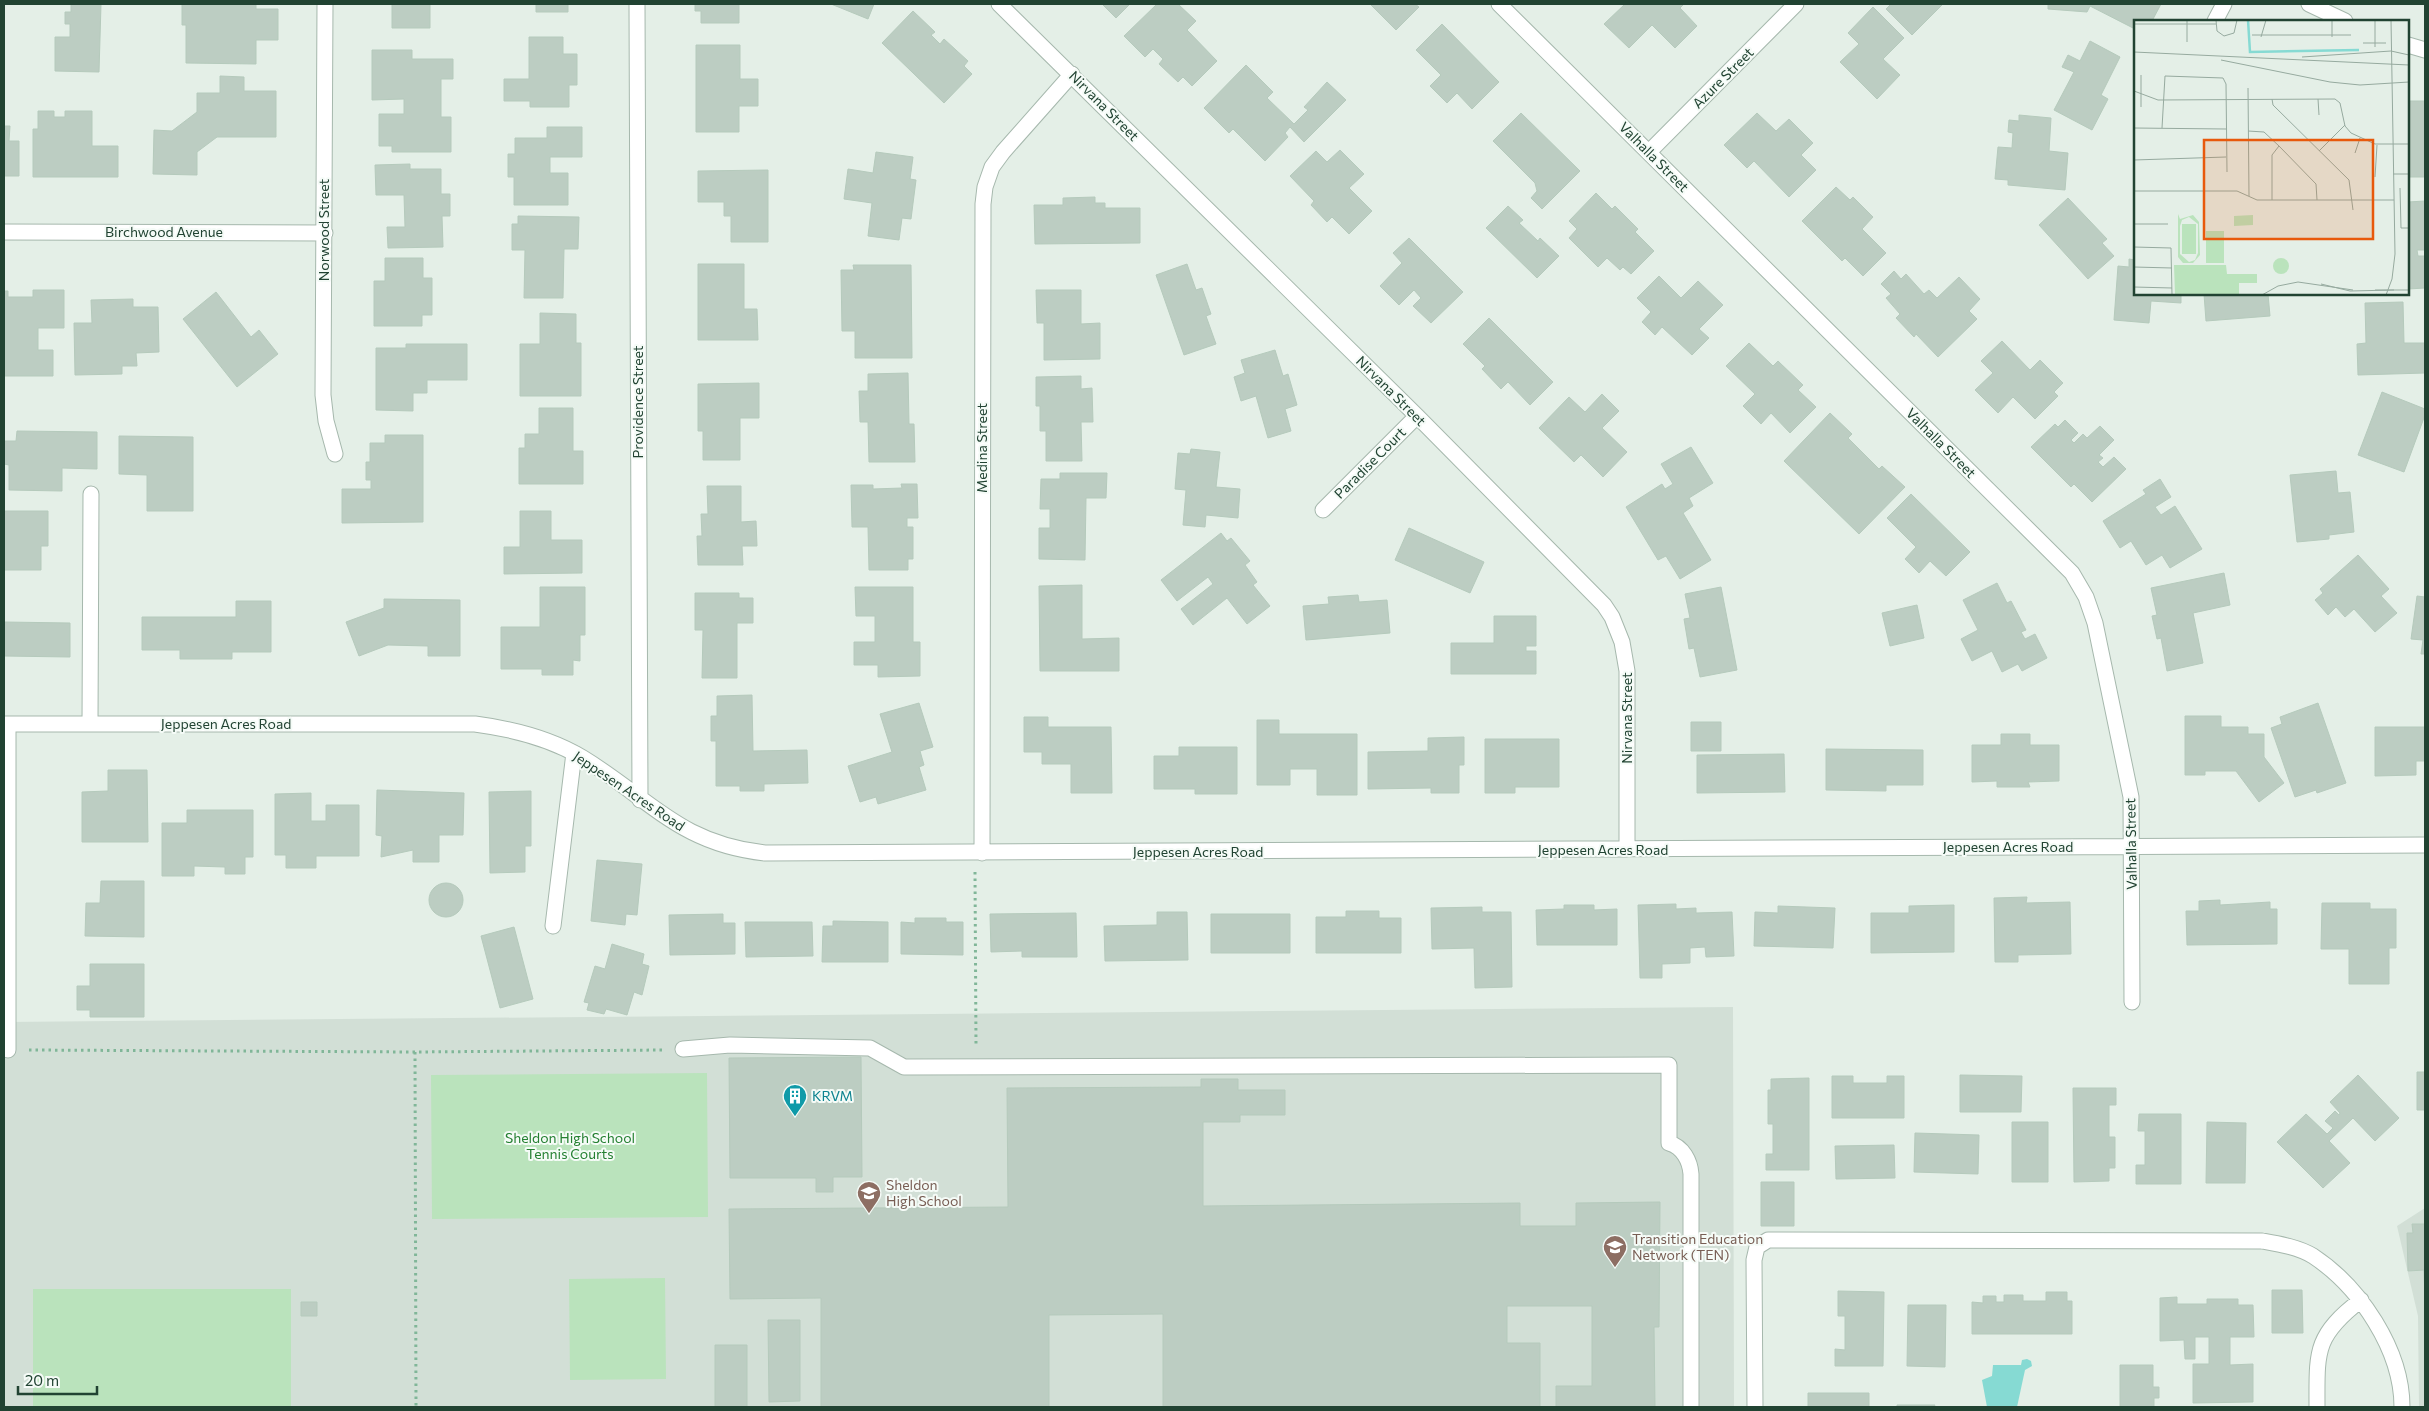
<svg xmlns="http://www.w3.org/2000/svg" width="2429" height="1411" font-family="Commissioner,sans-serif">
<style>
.built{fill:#d2dfd6}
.park{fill:#bae3bc}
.water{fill:#86dad3}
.building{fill:#bccdc2;stroke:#b5cabc}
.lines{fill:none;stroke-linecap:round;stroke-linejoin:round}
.minor-casing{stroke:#a6b8ad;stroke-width:17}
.path{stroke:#80b698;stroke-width:3;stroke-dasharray:2.5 4;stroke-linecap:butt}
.minor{stroke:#fff;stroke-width:15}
.labels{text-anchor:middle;stroke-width:4;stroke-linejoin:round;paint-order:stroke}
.street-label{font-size:14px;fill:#214332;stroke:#f5fbf7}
.culture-label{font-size:14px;fill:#0d838f;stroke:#f5fbf7;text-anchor:start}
.park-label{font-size:14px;fill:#258032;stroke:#f5fbf7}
.education-label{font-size:14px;fill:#785e54;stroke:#f5fbf7;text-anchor:start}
.inset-river{fill:none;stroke:#86dad3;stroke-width:2.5}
.inset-road{fill:none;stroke:#96aa9f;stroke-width:1}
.view{fill:#e8590c;fill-opacity:0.15;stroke:#e8590c;stroke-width:2.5}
.inset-edge{fill:none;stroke:#214332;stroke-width:2.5}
</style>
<rect width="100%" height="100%" fill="#e4efe7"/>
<!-- built -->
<path class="built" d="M1733,1007L1734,1407H4V1022Z
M2425,1208V1407H2419L2418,1316L2397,1226Z"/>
<!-- park -->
<path class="park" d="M707,1073L708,1217L432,1219L431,1075Z
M665,1278L666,1379L570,1380L569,1279Z
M33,1289H291V1407H33Z"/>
<!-- water -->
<path class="water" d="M2027,1359L2031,1361L2032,1366L2025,1370L2017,1407H1987L1982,1380L1992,1376L1993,1365H2021L2022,1360Z"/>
<!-- building -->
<path class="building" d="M71,4H101L99,72L55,71V37H70V24H65V12H71Z
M182,4H256V9H278V40H256V64L186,63V25H182Z
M392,4H430V28H392Z
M536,4H568V12H536Z
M695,4H739V23H701V11H695Z
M831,4H874L868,19Z
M1102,4H1130L1116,18Z
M1157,4H1178L1196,21L1187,30L1217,61L1192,86L1183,77L1178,82L1159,64L1163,59L1153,49L1145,57L1124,36Z
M1370,4H1415L1419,7L1396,30Z
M1625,4H1684L1680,8L1697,26L1675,48L1652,25L1629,48L1604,24Z
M1891,4H1943L1912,35L1886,9Z
M2048,4H2161L2152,21H2135V29L2090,6L2087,12L2048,9Z
M1873,7L1904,38L1883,59L1900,75L1877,99L1840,62L1859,44L1848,33Z
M913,11L935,32L931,35L940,44L944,39L968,61L964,66L972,74L944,103L882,43Z
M1442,24L1499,82L1472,109L1457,93L1447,103L1430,86L1441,75L1416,50Z
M529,37H563V54H577V85H569V107H530V101H504V79H529Z
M2090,41L2120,57L2101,95L2108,99L2092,130L2054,110L2074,72L2062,67L2068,55L2080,61Z
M696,45H740V79H758V106H739V132H696Z
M372,50H412V59H453V79H441V117H451V152H392V146H379V114H404V99L372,100Z
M1246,65L1273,92L1267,98L1294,124L1308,110L1304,107L1327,82L1346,100L1304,142L1290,127L1285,133L1288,137L1265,161L1233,129L1229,133L1204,108Z
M220,76L244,77V91H276V137H217L197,152V175L153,174L154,130L172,131L197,112V93H220Z
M2408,101H2425V177H2408Z
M38,111H54V117H65V111H92V146H118V177H33V129H38Z
M1521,113L1580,171L1542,209L1531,198L1537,191L1535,183L1493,141Z
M1757,113L1776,131L1789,119L1813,143L1801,155L1816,170L1789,197L1754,161L1747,168L1724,145Z
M2019,115L2051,118L2049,151L2068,153L2065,190L2008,185V180L1995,179L1998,147L2012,148L2013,133L2008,132L2009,120L2019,121Z
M4,126H10L9,141H19V176H4Z
M547,127H582V157H550V173H568V205H514V177H508V154H515V138H547Z
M1340,150L1364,174L1349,188L1372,211L1349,234L1332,217L1327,222L1311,205L1314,201L1290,176L1316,151L1327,162Z
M876,152L913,157L910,179L916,180L911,219L902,218L899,240L868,236L872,203L844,199L848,169L873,173Z
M410,164V169H441V194H450V216H442L443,247L388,248L387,227H405L404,195H376L375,165Z
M768,170V242H731V216H724V202H698V171Z
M1836,187L1850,200L1853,197L1873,217L1862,229L1886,253L1863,276L1845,258L1842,261L1802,221Z
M1596,193L1612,209L1615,206L1638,229L1635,232L1654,251L1631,274L1623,267L1620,270L1607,258L1598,267L1569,238L1577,229L1569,221Z
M1095,197V203H1105V208H1140V243L1035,244L1034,205H1063V198Z
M2068,198L2107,239L2102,243L2114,256L2088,279L2039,225Z
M2425,201V250H2417L2418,256H2425V288L2408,289V202Z
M1508,206L1523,220L1519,223L1538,241L1540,238L1559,256L1537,278L1486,228Z
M518,216L579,217L578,249H564L563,298H524L525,250H512V224H518Z
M1409,238L1463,292L1431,323L1413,306L1421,298L1414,290L1399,305L1380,286L1402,263L1393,253Z
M385,258H423V278H432V315H422V326H374V281H385Z
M2129,259L2135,260V294H2181V303L2151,301L2149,323L2114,320L2118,266L2129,267Z
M698,264H744V309H757L758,340H698Z
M1187,264L1196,290L1202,288L1211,314L1206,316L1216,344L1184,355L1156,275Z
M853,265H911L912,358H855V331H842L841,270H854Z
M1894,271L1901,279L1906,274L1924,294L1929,290L1937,298L1959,277L1980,299L1969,311L1977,319L1938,357L1916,334L1914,337L1896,318L1900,314L1886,298L1891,294L1881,284Z
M1659,276L1681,298L1698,281L1723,305L1699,329L1709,338L1692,355L1662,327L1655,335L1642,322L1651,312L1637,298Z
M33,290H64V328H38V350H53V376H4V291H8V297H33Z
M1036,290H1081V324L1100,323V359L1044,360V323H1037Z
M216,292L251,337L259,330L278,354L237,387L183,319Z
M2204,294H2268L2270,316L2206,321Z
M133,299V307H158L159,352L136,353L137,366H122V374L75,375L74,323H92L91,300Z
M2403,302L2404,343H2425V373L2358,375L2357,344L2366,343L2365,303Z
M540,313L576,314V343H581V396H520V344H540Z
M1489,318L1553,382L1530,405L1508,382L1501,389L1482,369L1485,366L1463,344Z
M2002,341L2030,370L2040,360L2063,383L2054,392L2058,396L2035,419L2013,397L1998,413L1975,390L1993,373L1981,361Z
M1749,343L1773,366L1778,361L1803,385L1798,390L1816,407L1790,433L1771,413L1761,424L1743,406L1755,394L1726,366Z
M406,344H467V380H427V393H413V411L376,410V348H406Z
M1275,350L1283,376L1288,374L1297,405L1285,409L1291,431L1268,438L1256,396L1241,401L1234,377L1245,373L1241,360Z
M908,373L909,424H914L915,462H869L868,422H860L859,391H868V374Z
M1081,376V389L1092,388L1093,422H1081L1082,461H1046V431H1040V406H1036V377Z
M759,383V418H740V460H703V431H698V384Z
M2382,392L2425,409V415L2404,472L2358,455Z
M1602,394L1619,411L1602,428L1627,452L1603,477L1581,455L1574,462L1539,428L1569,397L1585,412Z
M539,408H573V451H583V484H519V448H525V434H539Z
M1830,413L1852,434L1848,438L1879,469L1882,466L1905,487L1859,534L1784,461Z
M2065,420L2078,433L2071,440L2074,443L2083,434L2087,438L2100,426L2114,440L2099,455L2103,458L2098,462L2103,467L2114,457L2126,469L2092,502L2074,484L2071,487L2031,447L2055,424L2058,427Z
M17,431L97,432V469L62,468V491L9,490V465L4,464V441H16Z
M385,435H423V522L342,523V489H371V480H366V462H370V443H385Z
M119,436L193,437V511H147V475L119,474Z
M1691,447L1713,483L1689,498L1693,506L1683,513L1711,560L1680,579L1666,556L1658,560L1626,507L1662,484L1665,489L1673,484L1661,464Z
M1191,449L1220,452L1216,487L1240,489L1238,518L1206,515L1205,527L1183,525L1186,490L1175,489L1178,453L1190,454Z
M2336,471L2338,493L2350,492L2354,532L2329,535V539L2297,542L2290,475Z
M1060,473H1107L1106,498H1086L1085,560L1039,559V528H1050V509H1040L1041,479H1060Z
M2160,479L2171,497L2155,507L2161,515L2175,506L2202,549L2170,568L2162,555L2146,565L2131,541L2120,548L2103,521L2146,494L2143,490Z
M901,484H917L918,518H907V527H913V559H908V570H869L868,527H852L851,485H873V489L902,488Z
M707,486H741V522L756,521L757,546H742L743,565H698L697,536H702L701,514H708Z
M1911,494L1970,552L1946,576L1930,561L1919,573L1905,559L1916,547L1887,518Z
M4,511H48V546H41V570H4Z
M520,511H551V540H582V573L504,574V547H520Z
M1409,528L1484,562L1470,593L1395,560Z
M1221,533L1227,541L1231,538L1250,561L1245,565L1257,582L1253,585L1270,606L1247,624L1227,598L1193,625L1181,609L1213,584L1208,577L1177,601L1161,580Z
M2358,555L2389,589L2381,596L2397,613L2375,632L2354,609L2345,617L2336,607L2328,615L2315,600L2323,593L2320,589Z
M2224,573L2230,605L2193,613L2203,663L2167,671L2161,638L2157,639L2152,616L2157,615L2151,588Z
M1997,583L2007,603L2011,601L2026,630L2021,632L2025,639L2035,634L2047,658L2022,671L2018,664L2002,672L1992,651L1972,661L1961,639L1978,630L1963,600Z
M1082,585V639L1119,638V671H1040L1039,586Z
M540,587H585V635H580V661L573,660V675H542V669H501V627H540Z
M855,587H913V642H920V676L878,677V665H854V642H875V616H856Z
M1721,587L1737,670L1700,677L1694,648L1689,649L1684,619L1690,618L1685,594Z
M695,593H739V598H753V623H737V678H702L703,630H695Z
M1358,595L1359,602L1387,600L1390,633L1306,640L1303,606L1329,604L1328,597Z
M2417,596L2425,597V654H2421L2423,640L2411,639Z
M384,599L460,600V656H428V646L388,645L359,656L346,622L384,608Z
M236,601H271V652H232V659H180V650H142V617H236Z
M1917,605L1924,638L1890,646L1882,613Z
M1494,616H1536V646H1526V651H1536V674H1451V643H1494Z
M4,622L70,623V657L4,656Z
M752,695L753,751L807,750L808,783L764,784V791H740V786H716V741H711V716H717V696Z
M919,703L933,747L920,751L924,765L919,767L926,790L878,804L876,797L860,802L848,766L892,752L880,714Z
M2318,703L2346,783L2317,793L2316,790L2295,797L2271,728L2282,724L2280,717Z
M2185,716H2221V727H2248V734H2264V757L2284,783L2259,802L2236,771H2205V775H2185Z
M1024,717H1048V727H1111L1112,793H1071V764H1042V752H1024Z
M1257,720H1279V734H1357V795H1317V769H1290V785H1257Z
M1691,722H1721V751H1691Z
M2375,727H2425V761H2416V775L2375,776Z
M2001,734H2030V745H2059V781L2028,782L2030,787H1997V781L1972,782V745H2001Z
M1464,737V765H1459V793H1431V788L1368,789V752L1428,751V738Z
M1485,739H1559V787H1515V793H1485Z
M1179,747H1237V794H1195V789H1154V756H1179Z
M1826,749L1923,750V785H1886V791L1826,790Z
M1784,754L1785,792L1697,793V755Z
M108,770H147L148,842H82V792L108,791Z
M377,790L464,793L463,835H439V862H413V850L381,857L382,836L376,835Z
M531,791V846H525V872L490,873L489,792Z
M311,793V821H326V805H359V856H316V868H286V855H275V794Z
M187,810H253V857H245V874H225V867L194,866V876H162V823H187Z
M597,860L642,864L637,915L626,914L625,925L591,921Z
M101,881H144V937L85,936L86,903H100Z
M429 900a17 17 0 1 1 34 0a17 17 0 1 1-34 0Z
M2027,897L2026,903L2070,902L2071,954L2018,955V962H1995L1994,898Z
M2220,900V905L2270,902V909H2277V944L2187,945L2186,911H2199V901Z
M2322,903H2370V909H2396V948H2389V984H2349V949H2321Z
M1676,904V909L1696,908V913L1732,912L1734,956L1706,957L1705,947L1690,948V963L1662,964V978H1640L1638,905Z
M1564,905H1594V910L1617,909V945H1537L1536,910L1564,909Z
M1954,905V952L1871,953V913H1909V906Z
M1778,906L1835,908L1833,948L1754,946L1755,912L1778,913Z
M1482,907V912H1511L1512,987L1475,988L1474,948L1432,949L1431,908Z
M1346,911H1379V918H1401V953H1316V917H1346Z
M1157,912H1187L1188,960L1105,961L1104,926L1157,925Z
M1076,913L1077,957H1022V951L991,952L990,914Z
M723,914V923H735V954L670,955L669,915Z
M1211,914H1290V953H1211Z
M915,918H946V922H963V955L901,954V922L915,923Z
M833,921L888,922V962H822L823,926H833Z
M745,922H812L813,956L746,957Z
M514,927L533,999L500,1008L481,936Z
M612,944L644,954L642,964L649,966L642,995L634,992L627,1015L606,1009L604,1014L587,1010L589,1003L584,1002L595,966L605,969Z
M90,964H144V1017H90V1010H77V986H90Z
M861,1057L862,1177H833V1192H816V1178H730L729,1058Z
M2417,1072H2425V1110H2417Z
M1960,1075L2022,1076L2021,1112H1960Z
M2358,1075L2399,1118L2375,1141L2353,1118L2329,1141L2350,1163L2323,1188L2277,1142L2306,1114L2327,1134L2333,1128L2325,1121L2335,1111L2339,1115L2340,1113L2330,1102Z
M1832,1076H1853V1083H1887V1076H1904V1118H1832Z
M1809,1078V1170H1766V1154H1773V1124H1768V1090H1771V1079Z
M1201,1079H1238V1090H1285V1115H1240V1122H1203V1206L1520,1203V1226H1576V1203L1660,1202L1659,1327H1654L1655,1407H1556V1386H1592V1306H1507V1343H1540V1407H1163V1314L1049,1315V1407H821V1298L730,1299L729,1209L1008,1207L1007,1088L1201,1087Z
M2073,1088H2116V1105H2109V1137H2115V1168H2109V1181L2074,1182Z
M2139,1114H2181V1184H2136V1165H2145V1131H2138Z
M2012,1122H2048V1182H2012Z
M2207,1122L2246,1123L2245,1183H2206Z
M1915,1133L1979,1135L1978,1174L1914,1172Z
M1894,1145L1895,1178L1836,1179L1835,1146Z
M1761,1182H1794V1226H1761Z
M2412,1224H2425V1300L2424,1270L2408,1271L2407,1233H2413Z
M2272,1290H2302L2303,1333H2272Z
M1838,1291L1884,1292L1883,1366H1835V1349L1845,1350V1316H1838Z
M2046,1292H2067V1301H2072V1334H1972V1302L1983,1303V1296H1996V1302H2004V1295H2023V1301H2046Z
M2177,1297V1304H2207V1299H2238V1305H2253L2254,1337H2230V1365L2253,1364V1402L2193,1403V1364H2209V1337H2195V1359H2185L2184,1340L2160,1341V1298Z
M301,1302H317V1316H301Z
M1908,1305H1946L1945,1367L1907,1366Z
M768,1320H800V1401L769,1402Z
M715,1345H747V1407H715Z
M2120,1365H2153V1387H2159V1398H2154V1407H2120Z
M1808,1393H1869V1407H1808Z
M1897,1405H1935L1934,1407H1897Z"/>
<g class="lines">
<!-- minor casing -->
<g class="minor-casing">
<path id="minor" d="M325,4L323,395L326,421L335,454
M637,4L640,800
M999,4L1417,416L1604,605L1612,617L1622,642L1627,671V849
M1499,4L2072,573L2086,597L2095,623L2131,797L2132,1002
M2309,4L2345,21
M2215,21L2224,4
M2408,45L2425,50
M1649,152L1796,4
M4,232L325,233
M1323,510L1417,416
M4,724H475C513,729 550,738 583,758C650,799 680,844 765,853L2425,845
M90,724L91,494
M982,853L983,204L985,187L992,167L1003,152L1072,74
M553,926L574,753
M683,1049L730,1045L870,1048L904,1067L1669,1065V1143C1683,1147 1690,1161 1691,1174V1407
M8,1050V724
M1755,1407L1754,1260L1757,1247L1768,1240L2262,1241C2279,1244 2298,1247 2313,1256C2360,1287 2402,1350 2402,1407
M2317,1407C2317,1352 2314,1336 2361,1300"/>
</g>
<!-- path -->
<path class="path" d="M975,872L976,1046
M29,1050L415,1052L663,1050
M415,1052L416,1407"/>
<!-- minor -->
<use href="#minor" class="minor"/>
</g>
<!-- icons -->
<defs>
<g id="building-pin" transform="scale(1.25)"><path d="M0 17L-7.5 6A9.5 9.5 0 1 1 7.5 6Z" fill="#0f9aa8" stroke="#f5fbf7"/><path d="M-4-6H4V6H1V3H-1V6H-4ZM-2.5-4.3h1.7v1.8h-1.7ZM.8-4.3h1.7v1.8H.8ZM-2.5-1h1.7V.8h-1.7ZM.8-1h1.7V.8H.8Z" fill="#fff"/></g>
<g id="school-pin" transform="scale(1.25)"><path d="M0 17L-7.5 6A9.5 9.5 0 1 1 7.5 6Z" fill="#8d6e63" stroke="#f5fbf7"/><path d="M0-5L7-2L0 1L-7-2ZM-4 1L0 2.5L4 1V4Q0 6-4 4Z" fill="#fff"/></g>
</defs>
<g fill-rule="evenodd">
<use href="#building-pin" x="795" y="1096"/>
<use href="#school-pin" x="869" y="1193"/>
<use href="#school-pin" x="1615" y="1247"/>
</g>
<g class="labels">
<!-- street labels -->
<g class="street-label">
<text transform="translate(1723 78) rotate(-45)" y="5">Azure Street</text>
<text transform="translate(1104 106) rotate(45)" y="5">Nirvana Street</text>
<text transform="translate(1654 157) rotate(45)" y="5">Valhalla Street</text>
<text transform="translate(324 230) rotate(-90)" y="5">Norwood Street</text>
<text x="164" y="237">Birchwood Avenue</text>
<text transform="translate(1391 391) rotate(45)" y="5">Nirvana Street</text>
<text transform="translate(638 402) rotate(-90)" y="5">Providence Street</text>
<text transform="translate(1941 443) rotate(45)" y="5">Valhalla Street</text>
<text transform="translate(982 448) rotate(-90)" y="5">Medina Street</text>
<text transform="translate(1370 463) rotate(-45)" y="5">Paradise Court</text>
<text transform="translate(1627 718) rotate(-90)" y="5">Nirvana Street</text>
<text x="226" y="729">Jeppesen Acres Road</text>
<text transform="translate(629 791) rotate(34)" y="5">Jeppesen Acres Road</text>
<text transform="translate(2131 844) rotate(-91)" y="5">Valhalla Street</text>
<text x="2008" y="852">Jeppesen Acres Road</text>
<text x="1603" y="855">Jeppesen Acres Road</text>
<text x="1198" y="857">Jeppesen Acres Road</text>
</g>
<!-- culture labels -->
<g class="culture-label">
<text x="812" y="1101">KRVM</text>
</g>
<!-- park labels -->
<g class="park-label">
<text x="570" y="1143">Sheldon High School<tspan x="570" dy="16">Tennis Courts</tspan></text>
</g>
<!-- education labels -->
<g class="education-label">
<text x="886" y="1190">Sheldon<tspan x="886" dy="16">High School</tspan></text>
<text x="1632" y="1244">Transition Education<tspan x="1632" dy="16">Network (TEN)</tspan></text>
</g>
</g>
<!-- overview -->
<g transform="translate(2134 20)">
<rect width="275" height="275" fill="#e4efe7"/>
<path d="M139 246a8 8 0 1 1 16 0a8 8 0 1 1-16 0Z" fill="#bae3bc"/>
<path d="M44,194L46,199L59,195L65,202L66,235L59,243H49L44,237ZM55,197L64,204V233L61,240L55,242L46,234V206L48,200ZM119,195V205L100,206V196ZM48,204H62V234H48ZM72,211H90V243H72ZM40,245H92L93,254H123V263H105V275H41Z" fill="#bae3bc" fill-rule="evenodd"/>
<path class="inset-river" d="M114,0L116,32L225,30"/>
<path class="inset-road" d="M53,0V22M82,0L83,11L90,16L100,13L103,0M198,0V17M241,0V27M0,4H82M118,15H217M127,17L132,0M229,23H252M0,32L275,45M168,37L257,31L275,35M87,40L196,62L226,65L275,62M7,55V87M114,68L115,176M0,71L24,80L201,79L206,83L211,106L217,113L241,124H275M138,79L139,85L215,160L219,190M184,79L185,95M0,108L92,109M28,108L31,56L89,58L92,64L93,152M114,111L130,112L145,126L182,164L183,180M185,131L211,105M221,133L226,118M0,140L92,137M259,154H275M241,157L243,125M266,168L267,208H275M0,171H103L123,180H260M138,180V135L145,126M0,204H34M0,227L37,228L38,275M0,247L38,248M187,264L216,271L260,270M0,267L38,268M241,270H275M128,275L144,266L164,262L219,270M252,275L258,259L261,234L257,0"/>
<path class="view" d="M70,120H239V219H70Z"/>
<rect width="275" height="275" class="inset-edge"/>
</g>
<!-- border -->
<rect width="2429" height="1411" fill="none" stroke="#214332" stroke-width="10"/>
<!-- scale -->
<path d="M18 1386v8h79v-8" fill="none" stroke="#214332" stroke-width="2.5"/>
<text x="25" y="1386" font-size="15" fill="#214332" stroke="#f5fbf7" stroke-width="4" paint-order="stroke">20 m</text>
</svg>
